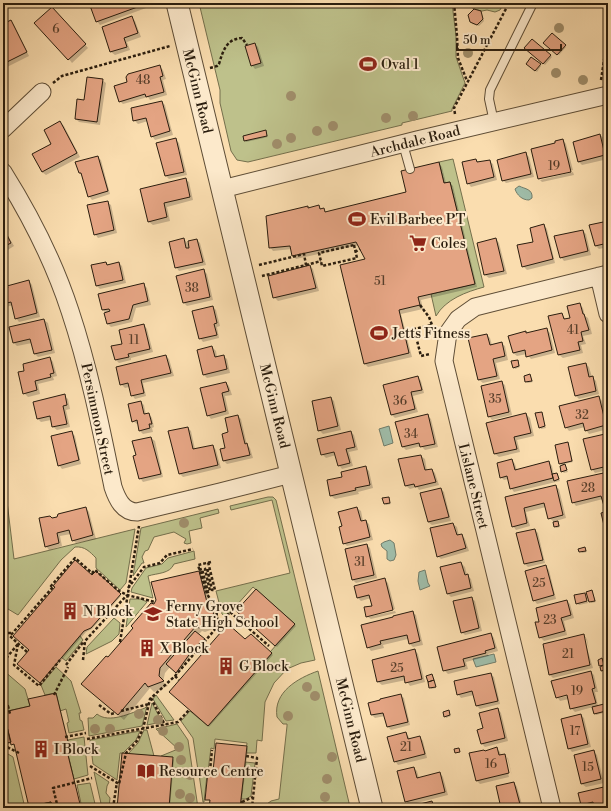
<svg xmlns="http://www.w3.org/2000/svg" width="611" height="811" font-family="'Libre Bodoni',serif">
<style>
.green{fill:#bec18b;stroke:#746f4c}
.water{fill:#9fbca8;stroke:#707c6a}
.shadow{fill:#0003}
.building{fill:#e4a483;stroke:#2a1d0e}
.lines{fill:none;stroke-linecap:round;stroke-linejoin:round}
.service-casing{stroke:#5e4d36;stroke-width:10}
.minor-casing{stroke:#5e4d36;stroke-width:19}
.tertiary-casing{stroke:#5e4d36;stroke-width:23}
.path{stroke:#2a1d0e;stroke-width:2.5;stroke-dasharray:3 2;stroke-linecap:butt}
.service{stroke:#fce9cb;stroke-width:8}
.minor{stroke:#fce9cb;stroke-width:17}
.tertiary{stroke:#fce9cb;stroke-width:21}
.tree{fill:#a08e6b}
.labels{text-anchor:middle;stroke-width:4;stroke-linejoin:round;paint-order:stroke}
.number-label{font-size:12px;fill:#583f2b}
.poi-label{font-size:14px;fill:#2a1d0e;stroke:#fce9cb;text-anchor:start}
.street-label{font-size:14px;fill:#2a1d0e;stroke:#fce9cb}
</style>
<rect width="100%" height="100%" fill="#faddaf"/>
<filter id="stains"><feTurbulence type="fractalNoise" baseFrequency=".005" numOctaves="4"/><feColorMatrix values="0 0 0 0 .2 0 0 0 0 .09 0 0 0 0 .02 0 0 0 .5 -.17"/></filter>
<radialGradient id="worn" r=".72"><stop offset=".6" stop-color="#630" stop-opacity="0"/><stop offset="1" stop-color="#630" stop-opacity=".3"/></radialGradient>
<!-- green -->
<path class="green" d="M199,3H452L456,36V57L465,83L452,109V111L402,123V125L248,162L237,160L231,151L220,103V90Z
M468,3H504L500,10L495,12L487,10L482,11L474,9L470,6Z
M453,159L484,287C466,292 446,299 436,316L431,294L474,284L450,182L444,183L439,162Z
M3,438L5,485L14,559L135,529L126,583L120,590L96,568V558C90,552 85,546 75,547L61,560L18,615L3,606Z
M268,497H273L276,500L315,660L301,663L287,669L274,683L265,702L262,741L257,740L256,753H246L247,743L215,739L214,749L211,748L208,771L198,770L193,738L181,721L190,711L208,726L272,653L270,652L295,624L253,587L226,617L222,614L216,591L290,573L272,500L231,510L230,506Z
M218,509L219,513L200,518L202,528L189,531L191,543L187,544L184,543L186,539L174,532L154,537L148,550L145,551L142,557L144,563H142L133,576L141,528Z
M194,551L195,559L174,564C170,574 157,573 148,576L153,598L131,592L132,588L146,568L162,564L168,558Z
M130,599H141L147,602L126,627Z
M114,618L120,623L119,634L112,641L86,654L87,647Z
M80,636L83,640L66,661L61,657Z
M56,667L71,681L81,713H79L80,720L82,721L84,730L69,733L67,723L69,722L66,709L60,711L56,693L45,695L41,685Z
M3,670L25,689L30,706L3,712Z
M318,671L350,807L267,808V804L271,801L279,799L287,726V724H283L277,717C273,692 298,678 318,671Z
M156,695L174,720L166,721L153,699Z
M152,703L162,722L147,725Z
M147,706L142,726L89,736L88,718H93L97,714C109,724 131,713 145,708Z
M177,724L188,740L198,808H169L161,756L178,749L156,729Z
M144,730H147L154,756L128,754L138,743Z
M140,731L136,740L123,753H120L117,780L93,764L90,740Z
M84,737L88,775L74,779L66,747L69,746L68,740Z
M3,751L13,757L25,808H3Z
M245,762L255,763L251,796L246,799H241Z
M94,772L109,782L107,786L106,793L110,798L109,808H102Z
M199,774L207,775L204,802H203Z
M90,783L96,808H82L77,785Z"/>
<!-- water -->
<path class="water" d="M519,186C525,189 533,189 532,198L529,200C522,200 517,195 515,189Z
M389,426L393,443L384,446L379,429Z
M390,540L394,543L396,555L394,560L390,561L387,559V551L382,547L381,544L384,542Z
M425,570L428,583L430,586L420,590L418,581L419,572Z
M494,654L496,662L476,667L473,659Z"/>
<!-- shadow -->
<path class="shadow" d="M90,3H144L146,8L100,25L97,21Z
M55,11L88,48L72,63L69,59Z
M481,12L484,21L479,26L472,24L471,22Z
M132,18L135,21L141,37L127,42L130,50L115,55L111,52L103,28Z
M11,21L14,25L29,56L3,69V25Z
M552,34L566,47L559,55L544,43Z
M532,40L552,57L545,65L526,48Z
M255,44L258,47L264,66L255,69L252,65Z
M532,58L541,66L537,72L527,64Z
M159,66L163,70L166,79L163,80L167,95L150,100L148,97L123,104L120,101L128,82Z
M102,80L106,83L100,125L79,122L76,119L85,101Z
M3,84L7,88L3,91Z
M162,102L165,105L173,135L155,140L152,136L148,121L138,124L134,120Z
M60,122L64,126L80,157L46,175L42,172L33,154L52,144Z
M266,131L268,137L246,142L245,140Z
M600,135L604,138L608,159L582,165L578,161Z
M175,139L179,143L187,175L169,179L166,176Z
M563,140L566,144L573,170L540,177V180L539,178L556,144Z
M526,154L529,157L534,177L506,183L503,180Z
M97,157L101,160L110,194L92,200L89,196L83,176L80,173Z
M476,160L479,163L489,161L493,164L497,180L471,187L468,183Z
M439,164L442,167L446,183H450L453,186L477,287L421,300L423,309L401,314L412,357L368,367L365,364L341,266L366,259L359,245L296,259L293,255L292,249L273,251L270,247L308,207L309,209L318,206L326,212L407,193Z
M573,172L574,175L542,182L540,180Z
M185,179L189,182L193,200L167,207L170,221L153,225L149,222L142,190Z
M107,202L111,205L117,233L98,238L95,234Z
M608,222V247L599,249L596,246L591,226Z
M544,225L547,229L555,263L527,270L523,266L534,242Z
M4,230L7,234L14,246L3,253Z
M583,231L586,234L591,255L564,261L561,257Z
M184,239L189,245L197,240L200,243L206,265L179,271L176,267Z
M496,239L499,243L507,274L489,278L485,275L478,244Z
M105,263L108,265L119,263L122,266L126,283L100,289L97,286L92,266Z
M310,266L313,269L319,291L278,301L274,297Z
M203,270L207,274L213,300L187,306L184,303Z
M29,281L32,285L40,317L19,322L16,318L13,305L6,307L3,304V290Z
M143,284L147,288L151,305L136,308L132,322L111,327L108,324L106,313L103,310L99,295Z
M579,304L583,308L585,316L588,318L592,334L583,336L586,344L581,345L583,353L563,358L559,355L550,317L562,314L566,320L571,318Z
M213,307L216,310L220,326L217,327L219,338L203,342L200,338Z
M44,320L48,323L55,353L38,357L35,354L32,343L17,346L14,343L10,328Z
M144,325L147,329L153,352L131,358V360L119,363L116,360Z
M547,330L550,333L555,353L531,359L527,354L517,356L513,353L509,336L527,334Z
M487,335L490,338L492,345L501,343L505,346L508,360L496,363L500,379L483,383L479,380L469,339Z
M212,347L216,351L217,357L223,356L227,359L230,373L207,378L204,375Z
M166,356L169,359L174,376L143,383L146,396L135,399L132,395L129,387L125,388L121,384Z
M50,358L53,362L57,376L53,377L54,380L38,384L40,394L28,397L24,393L26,371Z
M518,361L520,367L515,369L514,367Z
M586,364L589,367L592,377L596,381L599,394L579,399L576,396Z
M530,375L533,382L528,383L526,382Z
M418,377L421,381L424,393L413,396L418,412L395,418L392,415Z
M501,382L505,385L512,415L492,420L489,416Z
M226,383L229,386L232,395L225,396L229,414L211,419L208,415Z
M64,396L68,399L70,409L66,410L70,427L57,430L53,427L51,420L41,422L38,419L34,403Z
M599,397L602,401L608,429L589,434L586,430L585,427L569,431L566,427Z
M331,398L334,401L341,430L323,434L319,430Z
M141,402L144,405L146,415L149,414L152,418L154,427L152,428L153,432L143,434L140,431L138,424H137L133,421Z
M541,413L546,428L541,429L540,427Z
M526,414L530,418L534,436L517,440L520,452L499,457L495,454L488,424Z
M427,415L431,419L438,447L425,450L421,446L406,450L403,447Z
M238,416L241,419L247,445L250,448L253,458L227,464L224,461L221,450L226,449L229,433Z
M188,428L191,431L195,449L213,446L216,450L221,468L183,477L180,474Z
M71,432L75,436L81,464L62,469L59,465Z
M351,432L354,435L358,450L349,452L353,466L342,469L339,465L336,455L326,458L322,454Z
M604,435L608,440V470L595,473L592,469Z
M151,438L155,441L163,477L143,482L140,478L137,456Z
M568,443L573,462L564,464L566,467L568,472L564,473L562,471L563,466L560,463Z
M421,456L425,459L427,471L432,470L435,473L439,485L419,490L417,487L410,489L406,486L400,460Z
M512,460L515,464L517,470L549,462L552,466L554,475L557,474L558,475L560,481L514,492L511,488L508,479L504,480L501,477Z
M365,467L369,471L373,488L358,492L359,494L335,499L331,496L328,481L343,477Z
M608,473V509L605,506L603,499L576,506L573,502Z
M555,486L559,489L566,518L556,521L559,524L560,527L556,528L553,521L549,518L546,507L526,512L530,526L516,530L513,526L506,498Z
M441,489L444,492L451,521L432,525L428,522Z
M388,498L391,504L386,505L384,499Z
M86,508L89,512L96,539L76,543L73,540L71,534L60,536L62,546L49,550L46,546L52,519Z
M357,508L361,511L363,521H366L369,524L373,540L347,546L344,543Z
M453,524L457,527L459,536L462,535L465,539L469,551L441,559L438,556Z
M535,530L538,533L545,563L528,567L525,564Z
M367,545L370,548L377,578L356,583L353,580Z
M585,548L587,552L582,553L580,550Z
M461,563L465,567L467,575L471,579L474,591L451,597L448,594Z
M546,567L549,570L556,599L537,604L534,600Z
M199,572L204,577L213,612L219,617L216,628L205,632L202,631L198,635L205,641L195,649L178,674L170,667L165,673L163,682L168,686L154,692L150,688L124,720L87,689L108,659L154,605Z
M96,573L121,596L92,629L86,632L41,684L18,664Z
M385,580L388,583L395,609L368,615V617L367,616L373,606L371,598L361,601L358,598Z
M256,590L296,626L277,647L237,611Z
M592,591L596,602L591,603L587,592Z
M584,594L588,603L579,605L577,603Z
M471,598L475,601L482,631L465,635L462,632Z
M567,601L570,604L574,618L564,621L567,635L544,641L540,637V622Z
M395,611L396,613L371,619L368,617Z
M412,612L416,615L423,645L413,647L410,644L408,639L383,645L384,648L371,651L368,647Z
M491,634L494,638L498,651L488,654L489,656L466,662L468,669L448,674L444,670Z
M251,635L273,655L209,727L170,691L246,641Z
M583,635L587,639L589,650L586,638H584L593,668L553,678L550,675L544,645Z
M415,650L418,654L425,682L410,686L406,680L382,685L378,682L373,660Z
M599,660H602L603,661L606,672H604L602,671Z
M591,672L594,675L598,692H595L598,706L604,705L607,712L596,715L593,707L575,712L571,708L569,699L560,701L558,698L572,695V693L558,696V698L553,681Z
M490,674L494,677L500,704L480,709L477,706L474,695L461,698L458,694Z
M432,675L436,688L431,689L427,676Z
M56,694L57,695L70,747L67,748L81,808H32L30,806L16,745L14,746L12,743L3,746V716L31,707Z
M400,695L404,698L410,725L391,730L387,726L385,716L375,718L372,715L369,704Z
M498,709L501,713L508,741L485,747L482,744Z
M449,711L451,716L446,718L445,716Z
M581,715L584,718L591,747L572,752L569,748Z
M406,733L410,739L420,737L423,741L427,758L398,765L395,761Z
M247,747L248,749L241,808H210L211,801L206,799L214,772Z
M496,748L500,752L501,756L504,755L508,758L512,776L507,757H504L509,777L480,784L476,780L485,752Z
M594,752L597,755L604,783L586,787L582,784Z
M172,758L174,760L170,808H118Z
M414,768L417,771L419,778L440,773L443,777L448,795L409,805L406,801Z
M514,783L517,787L523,808H502Z
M608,787V808H595V806L585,808L581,805Z
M432,802L436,808H409Z"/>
<!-- building -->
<path class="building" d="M89,3H143V5L96,22Z
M52,7L86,44L68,60L34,23Z
M474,9L481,11L483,19L477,25L470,22L468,15Z
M132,16L138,33L124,38L127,47L110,52L102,27Z
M11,20L27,52L3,64V24Z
M552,33L566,45L557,55L543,43Z
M532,39L551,55L543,64L524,48Z
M255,43L261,63L251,66L245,46Z
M531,57L541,64L535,71L526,64Z
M160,65L163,76L160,77L164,92L146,97L145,94L119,102L114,86L127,82L126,77L128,74Z
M87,77L103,79L97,122L75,119L77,99L84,100Z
M162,101L170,131L151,137L146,118L133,121L131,108Z
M60,121L77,153L42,172L32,154L51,144L44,130Z
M266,130L267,136L244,141L243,136Z
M600,134L605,155L578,162L573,142Z
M176,138L184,172L165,176L156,143Z
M563,139L571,172L538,179L531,149L555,143V141Z
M526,152L531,174L502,181L497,160Z
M98,156L108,191L88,197L81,173H79L75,162Z
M476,159L477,162L490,160L494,177L467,184L462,162Z
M439,162L444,183L450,182L475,284L418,297L420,305L399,310L409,353L364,364L340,265L365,259L356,242L292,256L290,246L269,248L266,216L308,206V208L319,205L320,209L324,208L325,212L406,192L401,171Z
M186,178L190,197L164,203L167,217L148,222L140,189Z
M108,201L114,230L94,235L87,205Z
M608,221V243L595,246L589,225Z
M544,224L553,259L522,267L517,245L533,242L530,228Z
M3,229H4L11,243L3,247Z
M583,230L588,251L560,258L554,236Z
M184,238L186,248H189L188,241L197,239L203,262L175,268L169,242Z
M496,238L504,271L484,275L477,243Z
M106,262L107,265L119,262L123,280L96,286L91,265Z
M310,265L316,288L273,298L268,276Z
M204,269L210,297L183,303L176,276Z
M29,280L37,313L15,319L11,302L3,304V289L8,288L7,286Z
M144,283L148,301L133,305L129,319L107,324L104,313L110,311L109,309L102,310L98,294Z
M580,303L583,314H584L589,330L581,332L583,341L578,342L580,350L558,355L548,316L562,313L564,319L570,318L567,306Z
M213,306L217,323L214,324L217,335L199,339L192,311Z
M44,319L52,350L34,354L30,339L13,343L9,327Z
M144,324L150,349L128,354L129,357L115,360L111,346L122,344L119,330Z
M547,328L552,350L526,357L525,350L513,353L508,336L526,331V333Z
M487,334L490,345L502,342L505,356L493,359L497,376L478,380L468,338Z
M212,346L215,357L224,355L227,369L203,375L197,350Z
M166,355L171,373L141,380L144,393L131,396L128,383L120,385L116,367Z
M50,357L54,373L50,374L51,377L35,381L37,390L23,394L18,372L24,371L23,364Z
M518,360L519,366L513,368L511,361Z
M586,363L589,377L593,376L596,391L575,396L568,367Z
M530,374L532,381L525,382L524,376Z
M418,376L422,390L411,392L415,409L391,415L383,385Z
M502,381L509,412L488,417L481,386Z
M226,382L229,391L222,393L226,411L207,416L200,388Z
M65,394L67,405L63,406L67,424L52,427L50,416L37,419L33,402Z
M599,396L606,425L585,431L583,423L565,428L559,406Z
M331,397L338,426L318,431L312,401Z
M141,401L144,414L149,413L152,424H149L150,428L139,431L137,420L132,422L128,404Z
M542,412L545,426L539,428L535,413Z
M526,413L531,433L514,437L517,449L494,454L486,423Z
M428,414L435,444L420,447L419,443L402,447L395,422Z
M238,415L245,444L247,443L250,455L223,461L220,449L225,448L222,434L228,432L225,418Z
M188,427L193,449L213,445L218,465L179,474L168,431Z
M72,431L79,460L58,466L51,436Z
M351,431L355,447L346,449L350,463L338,466L334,452L321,455L317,439Z
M605,434L608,448V466L591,470L583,439Z
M151,437L161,474L139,479L133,456L136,455L132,441Z
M568,442L572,461L559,464L555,445Z
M421,455L425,470L432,469L436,482L415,487L414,484L405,486L398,459Z
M512,459L515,470L549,461L553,478L510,489L507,476L500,478L497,463Z
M565,464L567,470L561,472L560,466Z
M366,466L370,485L355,488L356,490L330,496L327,480L342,477L341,472Z
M608,472V505L604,506L601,496L572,503L567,481Z
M557,473L559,479L554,481L552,474Z
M556,485L563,515L548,519L544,503L524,508L527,523L512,527L505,497Z
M441,488L449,517L428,522L420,493Z
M389,497L390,503L384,504L382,498Z
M86,507L93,535L72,541L69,530L57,533L59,543L45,547L39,518L50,516L52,518L57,517L58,514Z
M357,507L361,521L366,520L370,537L343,544L339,527L342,526L338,512Z
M608,511V542L601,513Z
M558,521L559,526L554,527L553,522Z
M453,523L457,535L462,534L466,548L437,557L430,528Z
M535,529L543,560L524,564L516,533Z
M367,544L374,575L352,580L345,549Z
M585,547L586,551L579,552L578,549Z
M75,560L92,575L96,571L121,594L91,628L84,631L40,683L17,664L29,650L13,636L55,587L53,586Z
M461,562L465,575L468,574L471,588L447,594L440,567Z
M546,565L554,595L533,601L525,571Z
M199,571L209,610L214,611L211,623L199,628L196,626L160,668L159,676L164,681L148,687L145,683L118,715L81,684L106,656L108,657L133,628L131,626L151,603L154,604L156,600L151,582Z
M385,578L393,610L366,617L364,607L372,606L369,595L357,598L354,586Z
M256,589L295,624L275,646L236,611Z
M592,590L595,601L589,602L586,592Z
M585,593L587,601L576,604L574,595Z
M472,597L479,628L461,633L453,601Z
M567,600L571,615L561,618L565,631L539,638L535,622H539L536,608Z
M413,611L420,641L409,644L407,635L380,641L381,644L367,648L361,625L393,617V616Z
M228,624L245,639L251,634L272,653L208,726L169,692Z
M195,631L205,639L194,648L176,673L166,664Z
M491,633L495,648L485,651L486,653L463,659L465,666L443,671L437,647Z
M584,634L590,665L549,675L543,644Z
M415,649L422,679L405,683L404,676L377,682L372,660Z
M602,658L604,665L599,666L598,660Z
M604,665L605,670L601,671L600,667Z
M591,671L595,688L592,689L596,703L570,709L567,695L556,698L551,681Z
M491,673L498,701L476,706L472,691L457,695L454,681Z
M432,674L434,680L428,682L426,676Z
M434,680L436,687L429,688L428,682Z
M56,693L69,746L66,747L81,808H52L51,802L29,807L14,744L11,745L4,712L30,706L28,699Z
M401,694L408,722L387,727L383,713L371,715L368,703L380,700V699Z
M604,704L606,711L594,714L592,707Z
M498,708L505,738L481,744L477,730L483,728L479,713Z
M449,710L450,715L444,717L443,712Z
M581,714L588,744L568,749L561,719Z
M3,715H4L11,742L3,744Z
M406,732L408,739L420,736L425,754L394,762L387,737Z
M216,743L247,746L240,808H209L210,800H205L208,771H213Z
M497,747L499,755L505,754L509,773L476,781L469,753L484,750L485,751Z
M459,748L460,752L455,753L454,749Z
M594,750L601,779L581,784L574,755Z
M122,753L173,757L169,808H117Z
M414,767L417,778L440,772L445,792L405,802L397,771Z
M514,782L521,808H501L496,786Z
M608,786V808H594L593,802L581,805L578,793Z
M432,801L434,808H408V807Z
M51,802L52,808H32V806Z"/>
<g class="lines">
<!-- service casing -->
<g class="service-casing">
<path id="service" d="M494,122L489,99L490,90L533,3
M403,144L410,169"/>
</g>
<!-- minor casing -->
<g class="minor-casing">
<path id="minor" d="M3,129L42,92
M3,172C30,215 54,262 70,311C89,368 101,428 113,487C117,499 123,512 137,512L220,492L291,474
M222,189L417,140L608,95
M599,276L608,314
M552,808L444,361L448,333L458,319L475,307L608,274"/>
</g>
<!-- tertiary casing -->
<g class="tertiary-casing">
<path id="tertiary" d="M177,3L372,808"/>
</g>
<!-- path -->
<path class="path" d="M454,3L457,36L458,58L467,81
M210,68L217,66L219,64C223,51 226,39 242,38L247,45
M601,80L608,34
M53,83L62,76L170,46
M455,114L454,108L509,3
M354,245L357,258L322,266L319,253Z
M355,252L360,249
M259,265L304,254L306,265L262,276
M306,265L321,261
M420,305L429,317L432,325L414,329L421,356L430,354
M211,562L198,565L207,594L216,608L218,625
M199,570L202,569L208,592L210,591L205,569L207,568L212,590H215L208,562
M128,588L144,567L160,563L167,555L193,549
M211,623L215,630
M3,633H12
M120,642L139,526
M18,644L14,665L39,686L60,660
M27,652L10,636L53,587L51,586L75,558L92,573L95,570L119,591L127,595L155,602
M83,660L85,641L127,595
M3,662L18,644
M66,665L84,641
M175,676L179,680
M54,695L68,667
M151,698L165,725
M99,705L111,714L115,713
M3,707L8,706L10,714
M121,711L149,704
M65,737L86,733
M3,739L5,746L19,753
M87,739L178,722L189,710
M246,756L257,758L252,808
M90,766L119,784L126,753L137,741L143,729L150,699L175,676L230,612L269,646
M195,771L210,773
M210,771L212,750
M241,802H242L241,808
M242,802L253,797
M58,808L53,788L92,778
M113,808L117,782"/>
<!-- service -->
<use href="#service" class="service"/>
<!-- minor -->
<use href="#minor" class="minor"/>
<!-- tertiary -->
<use href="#tertiary" class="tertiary"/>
</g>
<!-- trees -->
<g class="tree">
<circle cx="559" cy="28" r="5"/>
<circle cx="468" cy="53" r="5"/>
<circle cx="556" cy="73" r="5"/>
<circle cx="583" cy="80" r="5"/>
<circle cx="291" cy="96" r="5"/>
<circle cx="413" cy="116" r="5"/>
<circle cx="386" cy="118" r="5"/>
<circle cx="333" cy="126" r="5"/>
<circle cx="317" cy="131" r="5"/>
<circle cx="291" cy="138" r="5"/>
<circle cx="277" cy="144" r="5"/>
<circle cx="184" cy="523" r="5"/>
<circle cx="307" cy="687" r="5"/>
<circle cx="315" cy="696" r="5"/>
<circle cx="139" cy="714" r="5"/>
<circle cx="288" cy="716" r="5"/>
<circle cx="158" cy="720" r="5"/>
<circle cx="95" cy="729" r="5"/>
<circle cx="110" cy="729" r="5"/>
<circle cx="163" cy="731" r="5"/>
<circle cx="179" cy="747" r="5"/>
<circle cx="332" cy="757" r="5"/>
<circle cx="181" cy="760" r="5"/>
<circle cx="178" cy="772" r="5"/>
<circle cx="190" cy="775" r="5"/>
<circle cx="327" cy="779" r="5"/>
<circle cx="180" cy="794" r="5"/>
<circle cx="325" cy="797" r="5"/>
<circle cx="190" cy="798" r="5"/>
</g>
<!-- icons -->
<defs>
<g id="stadium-bare" transform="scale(1.38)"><path d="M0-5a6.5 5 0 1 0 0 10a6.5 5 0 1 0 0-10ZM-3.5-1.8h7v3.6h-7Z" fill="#8f2418" stroke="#fce9cb" stroke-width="2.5" paint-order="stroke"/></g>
<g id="supermarket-bare" transform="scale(1.38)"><path d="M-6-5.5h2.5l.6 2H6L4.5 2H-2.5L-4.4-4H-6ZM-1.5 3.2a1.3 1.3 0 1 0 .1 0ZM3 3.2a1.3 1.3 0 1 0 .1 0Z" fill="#8f2418" stroke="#fce9cb" stroke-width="2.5" paint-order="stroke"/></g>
<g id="building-bare" transform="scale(1.38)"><path d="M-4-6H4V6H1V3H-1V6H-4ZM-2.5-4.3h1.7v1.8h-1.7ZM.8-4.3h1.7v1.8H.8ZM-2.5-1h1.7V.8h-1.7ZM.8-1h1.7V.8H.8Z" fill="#8f2418" stroke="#fce9cb" stroke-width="2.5" paint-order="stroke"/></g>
<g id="school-bare" transform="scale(1.38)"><path d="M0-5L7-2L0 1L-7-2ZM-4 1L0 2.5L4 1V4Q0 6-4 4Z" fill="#8f2418" stroke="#fce9cb" stroke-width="2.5" paint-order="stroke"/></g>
<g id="library-bare" transform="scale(1.38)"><path d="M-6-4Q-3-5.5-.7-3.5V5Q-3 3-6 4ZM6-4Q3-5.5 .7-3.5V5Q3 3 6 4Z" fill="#8f2418" stroke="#fce9cb" stroke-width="2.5" paint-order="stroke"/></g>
</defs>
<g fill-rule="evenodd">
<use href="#stadium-bare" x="368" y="64"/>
<use href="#stadium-bare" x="357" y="219"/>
<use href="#supermarket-bare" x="418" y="243"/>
<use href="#stadium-bare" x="379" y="333"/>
<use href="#building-bare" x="70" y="611"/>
<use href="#school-bare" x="153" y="614"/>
<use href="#building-bare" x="147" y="648"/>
<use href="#building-bare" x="226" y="666"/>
<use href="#building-bare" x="41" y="749"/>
<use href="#library-bare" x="146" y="771"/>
</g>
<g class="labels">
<!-- number labels -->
<g class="number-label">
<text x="56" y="33">6</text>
<text x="143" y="84">48</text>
<text x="554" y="170">19</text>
<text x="380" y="285">51</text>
<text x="192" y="292">38</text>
<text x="573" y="334">41</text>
<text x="134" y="344">11</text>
<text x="495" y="403">35</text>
<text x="400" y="405">36</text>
<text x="582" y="419">32</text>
<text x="411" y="438">34</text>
<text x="588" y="492">28</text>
<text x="360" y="566">31</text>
<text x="539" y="587">25</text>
<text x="550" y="624">23</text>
<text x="568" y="658">21</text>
<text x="397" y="672">25</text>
<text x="577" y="695">19</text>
<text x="575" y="735">17</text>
<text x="406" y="751">21</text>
<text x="491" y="768">16</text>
<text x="588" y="771">15</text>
</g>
<!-- poi labels -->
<g class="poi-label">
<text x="381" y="69">Oval 1</text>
<text x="370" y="224">Evil Barbee PT</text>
<text x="431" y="248">Coles</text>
<text x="392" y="338">Jetts Fitness</text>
<text x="166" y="611">Ferny Grove<tspan x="166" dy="16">State High School</tspan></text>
<text x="83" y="616">N Block</text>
<text x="160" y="653">X Block</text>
<text x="239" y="671">G Block</text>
<text x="54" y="754">I Block</text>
<text x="159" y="776">Resource Centre</text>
</g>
<!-- street labels -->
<g class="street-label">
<text transform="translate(198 91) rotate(76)" y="5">McGinn Road</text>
<text transform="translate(415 141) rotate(-14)" y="5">Archdale Road</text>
<text transform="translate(275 406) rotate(76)" y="5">McGinn Road</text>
<text transform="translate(98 419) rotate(78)" y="5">Persimmon Street</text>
<text transform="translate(474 486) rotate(76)" y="5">Lislane Street</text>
<text transform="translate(351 720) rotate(76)" y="5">McGinn Road</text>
</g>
</g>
<!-- margin -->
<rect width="611" height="811" fill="none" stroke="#faddaf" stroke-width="16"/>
<rect x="4" y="4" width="603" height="803" fill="none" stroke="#2a1d0e" stroke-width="2"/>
<rect x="8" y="8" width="595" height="795" fill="none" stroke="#2a1d0e"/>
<!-- scale -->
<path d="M457 44v6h104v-6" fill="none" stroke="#2a1d0e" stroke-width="2"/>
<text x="463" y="44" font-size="12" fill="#2a1d0e" stroke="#fce9cb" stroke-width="3" paint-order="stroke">50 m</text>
<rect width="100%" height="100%" filter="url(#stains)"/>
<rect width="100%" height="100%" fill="url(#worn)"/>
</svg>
